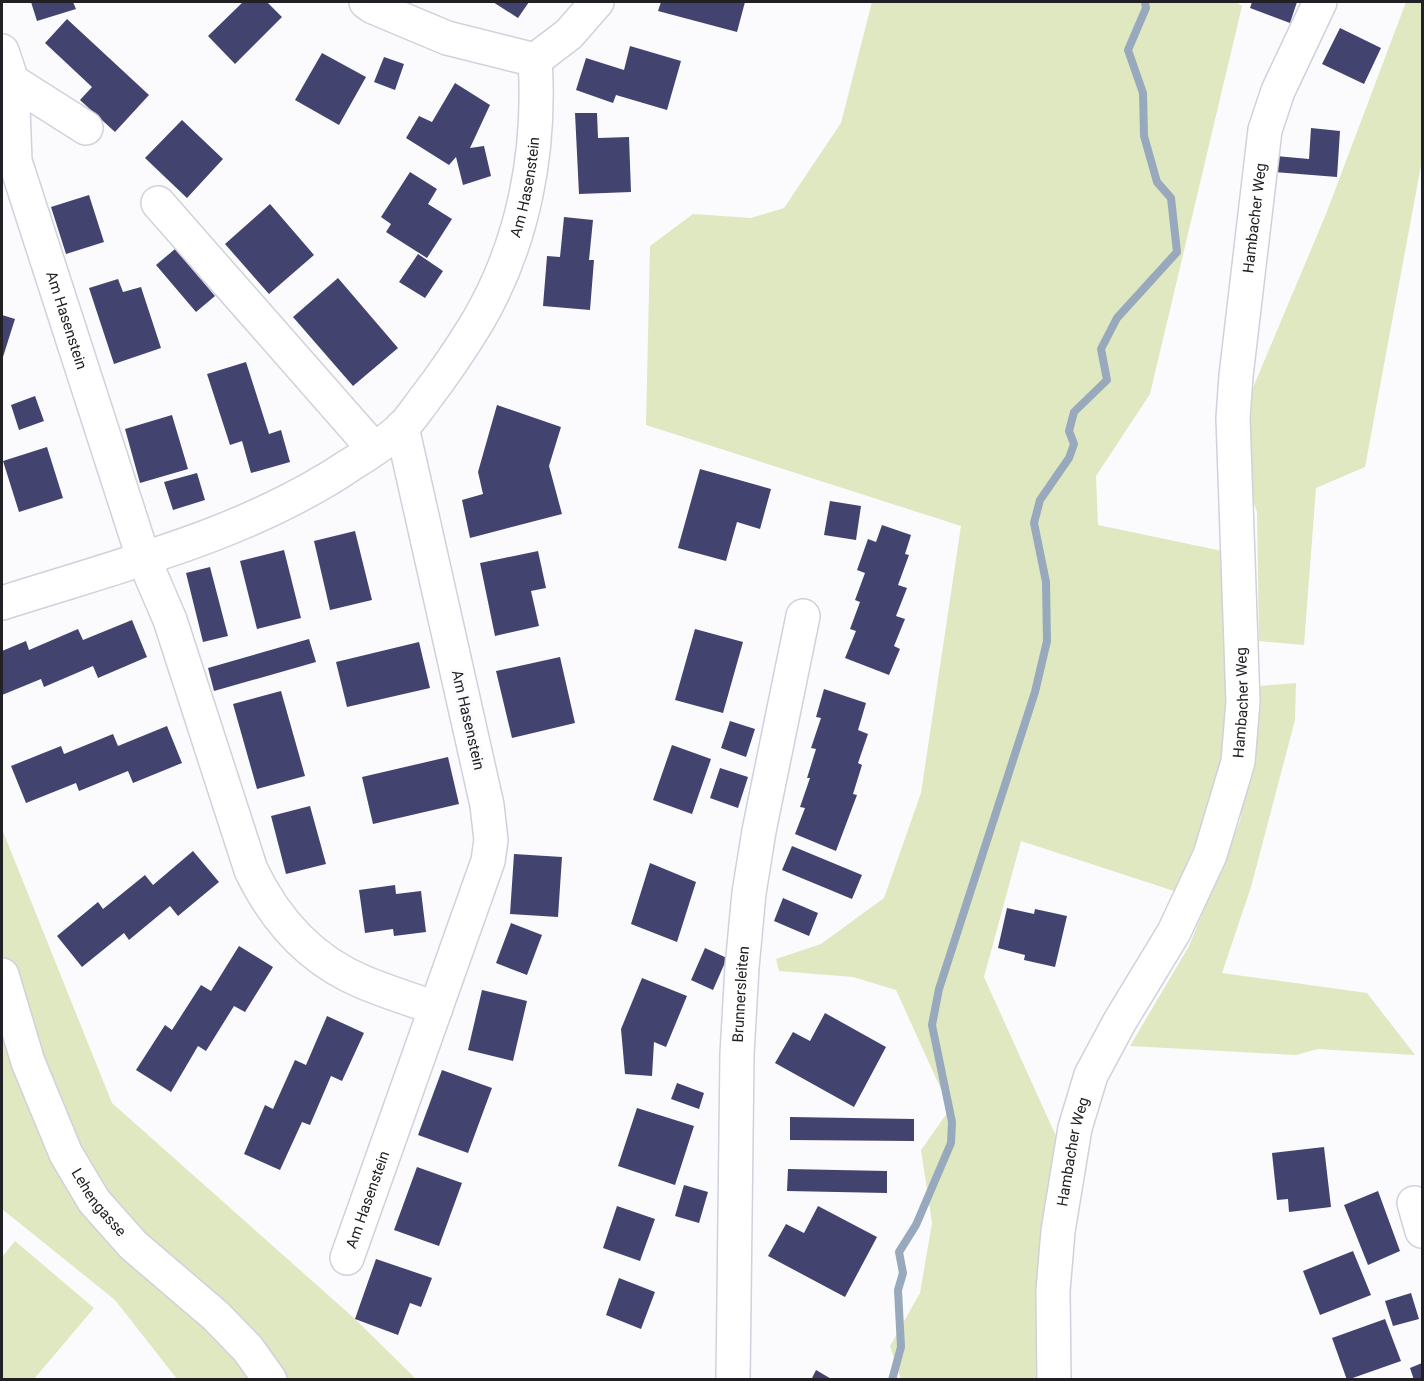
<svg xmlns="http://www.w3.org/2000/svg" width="1424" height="1381" font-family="Roboto,sans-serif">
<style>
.green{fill:#dfe8c0}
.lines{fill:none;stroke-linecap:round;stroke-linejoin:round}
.stream{stroke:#98a9bd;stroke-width:8}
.building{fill:#434370}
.minor-casing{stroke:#d0d1db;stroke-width:36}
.minor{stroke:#fff;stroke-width:33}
.labels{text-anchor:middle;stroke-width:6;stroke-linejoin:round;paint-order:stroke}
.street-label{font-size:15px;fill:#212125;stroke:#fbfbfd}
</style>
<rect width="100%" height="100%" fill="#fbfbfd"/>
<!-- green -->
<path class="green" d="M872,2H1236L1242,6L1150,394L1096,476L1098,525L1227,552C1227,620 1231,690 1221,758C1214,804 1194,849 1174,891L1021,841L984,977L1056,1136L1041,1339L1046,1379H901L890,1346L920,1293L932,1223L921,1150L950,1109L896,990L853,977L779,971L776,959L821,944L884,898L921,793L961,526L646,425L650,246L693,214L751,218L784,208L841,123Z
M1406,2H1422V160L1365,467L1316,488L1304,645L1259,641L1257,512L1231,440L1326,214Z
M1296,683L1295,720L1251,887L1222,973L1367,993L1415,1055L1318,1049L1296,1055L1130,1046L1189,946L1240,821L1259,686Z
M2,829L112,1103L355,1319L416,1379H177L115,1300L2,1209Z
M15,1241L94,1308L34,1379H2V1257Z"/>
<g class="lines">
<!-- stream -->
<path class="stream" d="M892,1380L901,1347L898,1290L903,1273L899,1252L916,1225L951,1143L952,1122L932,1025L939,989L1035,692L1047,641L1046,582L1034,523L1040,500L1069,458L1074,444L1069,431L1074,412L1107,380L1101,349L1117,318L1177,252L1171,198L1157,182L1144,136L1143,93L1128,50L1146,8L1145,2"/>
</g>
<!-- building -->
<path class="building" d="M31,2H73L76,9L37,21Z
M243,2H267L282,17L235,64L208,36Z
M493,2H529L518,18Z
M661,2H745L737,32L658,11Z
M1252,2H1297L1290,23L1250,8Z
M67,19L149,95L115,132L80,100L92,87L45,43Z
M1340,28L1381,48L1364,84L1322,64Z
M630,46L681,61L667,110L616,95L613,103L576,90L586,58L624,70Z
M322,53L366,77L339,125L295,100Z
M384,57L404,64L395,90L374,82Z
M455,83L490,105L470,148L484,146L491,176L463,185L456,157L449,165L406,138L419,116L432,122Z
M575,113H597L598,138L629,137L631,192L579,194Z
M182,120L223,159L187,198L145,158Z
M1311,128L1340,131L1337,177L1274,172L1276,156L1309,159Z
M410,172L437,189L428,204L452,219L427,258L386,232L391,224L381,217Z
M89,195L104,242L66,254L51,207Z
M270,204L314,255L269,294L225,244Z
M564,217L593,220L589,260H594L590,310L543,306L547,256L560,257Z
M175,249L215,296L196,312L156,265Z
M418,254L443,271L425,298L399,282Z
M338,278L398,348L353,386L293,317Z
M118,279L123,292L141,287L161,348L114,364L89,288Z
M2,315L15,319L2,360Z
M246,362L269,434L281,430L290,462L251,473L242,441L230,445L207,374Z
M35,396L44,421L19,430L11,405Z
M497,405L561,427L549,466L562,514L470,538L462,500L483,494L478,472Z
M172,415L188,469L140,483L125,429Z
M47,447L63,498L19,512L3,461Z
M700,469L771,489L760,529L737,522L726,561L678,548Z
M197,473L205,500L173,510L164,482Z
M830,501L861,506L856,540L824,535Z
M882,525L911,535L905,554L909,555L898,585L907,588L896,616L905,619L894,646L900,649L889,675L845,658L856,631L850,629L860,602L855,600L865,573L857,570L868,539L876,542Z
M355,531L372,600L330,610L314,541Z
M284,550L301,618L257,629L240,561Z
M538,551L546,588L531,591L539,626L495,636L480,563Z
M210,567L228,636L203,642L186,573Z
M132,620L147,657L98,678L93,666L44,687L41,679L2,695V651L26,641L29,650L78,629L83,640Z
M695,629L743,642L723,713L675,700Z
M309,639L316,662L214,691L208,668Z
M419,642L430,688L347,707L336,662Z
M560,657L575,723L512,738L496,671Z
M824,689L866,703L858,730L868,734L858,763L862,765L853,794L857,795L836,851L795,834L805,808L800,807L810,778H807L816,749L811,748L821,718L816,717Z
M281,691L305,776L257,789L233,704Z
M730,721L755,729L746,757L721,748Z
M167,726L182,763L133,783L128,771L79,791L76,783L26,803L11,766L61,746L64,754L113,734L118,746Z
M672,745L711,759L692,814L653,800Z
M448,757L459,804L373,824L362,777Z
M720,768L748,777L738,808L710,798Z
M310,806L326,864L286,874L271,816Z
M792,846L862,875L852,899L782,870Z
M193,851L219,882L178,916L170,906L129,940L124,933L82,967L57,936L98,902L103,909L145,875L153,885Z
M514,854L562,857L558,917L510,914Z
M650,863L696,882L677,942L631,924Z
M395,885L396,894L421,891L426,932L394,936L393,929L365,933L359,890Z
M783,898L818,913L809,936L774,921Z
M1007,908L1034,914L1035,909L1067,916L1055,967L1024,960L1025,955L998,948Z
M511,923L542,935L527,975L496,963Z
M239,946L273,967L245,1012L234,1006L206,1051L198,1046L171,1092L136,1070L165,1025L172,1030L201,985L211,991Z
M705,948L727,958L713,990L691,980Z
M642,978L687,996L666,1047L654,1042L652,1076L625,1074L621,1029Z
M482,990L527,1001L513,1061L468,1050Z
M825,1013L886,1047L854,1107L775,1063L793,1032L810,1041Z
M327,1016L364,1033L342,1081L331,1076L310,1125L302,1122L280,1170L244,1154L265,1105L273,1109L295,1060L306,1065Z
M442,1070L492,1088L468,1153L418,1135Z
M677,1083L704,1093L699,1109L671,1099Z
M637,1108L694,1126L675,1185L618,1166Z
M790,1117L914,1119V1141L790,1140Z
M1324,1147L1331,1207L1289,1212L1288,1199L1277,1200L1272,1153Z
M417,1167L462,1183L439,1246L394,1230Z
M788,1169L887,1171V1193L787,1191Z
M684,1185L708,1192L699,1223L675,1216Z
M1378,1191L1400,1251L1368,1265L1344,1205Z
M617,1206L655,1219L640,1261L603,1248Z
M818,1206L877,1237L845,1297L768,1256L786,1224L804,1233Z
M1353,1251L1371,1295L1320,1315L1303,1271Z
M376,1259L432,1278L421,1307L410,1303L398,1335L355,1319Z
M619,1278L655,1292L641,1329L606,1315Z
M1411,1293L1419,1319L1393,1326L1385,1301Z
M1385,1319L1401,1361L1347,1380L1332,1338Z
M1422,1363V1380H1414L1410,1368Z
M816,1370L833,1380H811Z"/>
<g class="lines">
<!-- minor casing -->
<g class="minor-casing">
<g id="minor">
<path d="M366,2L373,7L447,38L535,60"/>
<path id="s1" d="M2,51L12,81L15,161L143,557L170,620L251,870C275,920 310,960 363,982C387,992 412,1000 436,1008"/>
<path d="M535,60L569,34L597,2"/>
<path d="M12,81L86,128"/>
<path d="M158,203L374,449"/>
<path id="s2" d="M2,603C120,565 246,535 350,465C368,454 386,442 402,428C410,420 417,409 424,400C444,374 461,349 478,321C524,242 541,150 535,60"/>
<path id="s3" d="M2,975L28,1062L66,1154L94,1201L133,1245L216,1316L248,1349L270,1380"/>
<path d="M1414,1203L1422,1231"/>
<path id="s4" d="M347,1258L488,861L491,840L487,805L402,427"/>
<path id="s5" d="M733,1380L737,1054L742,967L749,893L759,831L803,616"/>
<path id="s6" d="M1054,1380L1053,1291L1058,1231L1075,1128L1091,1075L1120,1021L1174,932L1210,855L1238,762L1243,702L1233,418L1236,376L1265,130L1278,91L1320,2"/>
</g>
</g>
<!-- minor -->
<use href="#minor" class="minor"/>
</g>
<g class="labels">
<!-- street labels -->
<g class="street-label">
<text dy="5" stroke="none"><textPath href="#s2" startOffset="714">Am Hasenstein</textPath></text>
<text dy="5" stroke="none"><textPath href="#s6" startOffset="1202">Hambacher Weg</textPath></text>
<text dy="5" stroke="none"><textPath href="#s1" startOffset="279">Am Hasenstein</textPath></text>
<text dy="5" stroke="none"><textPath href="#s6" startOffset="716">Hambacher Weg</textPath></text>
<text transform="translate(468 720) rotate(77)" y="5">Am Hasenstein</text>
<text dy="5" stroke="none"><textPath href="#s5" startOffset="386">Brunnersleiten</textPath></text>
<text dy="5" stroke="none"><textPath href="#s6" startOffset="230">Hambacher Weg</textPath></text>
<text dy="5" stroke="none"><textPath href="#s3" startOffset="249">Lehengasse</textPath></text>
<text dy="5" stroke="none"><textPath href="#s4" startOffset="62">Am Hasenstein</textPath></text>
</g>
</g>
<!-- border -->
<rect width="1424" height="1381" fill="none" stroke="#212125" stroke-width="6"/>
</svg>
